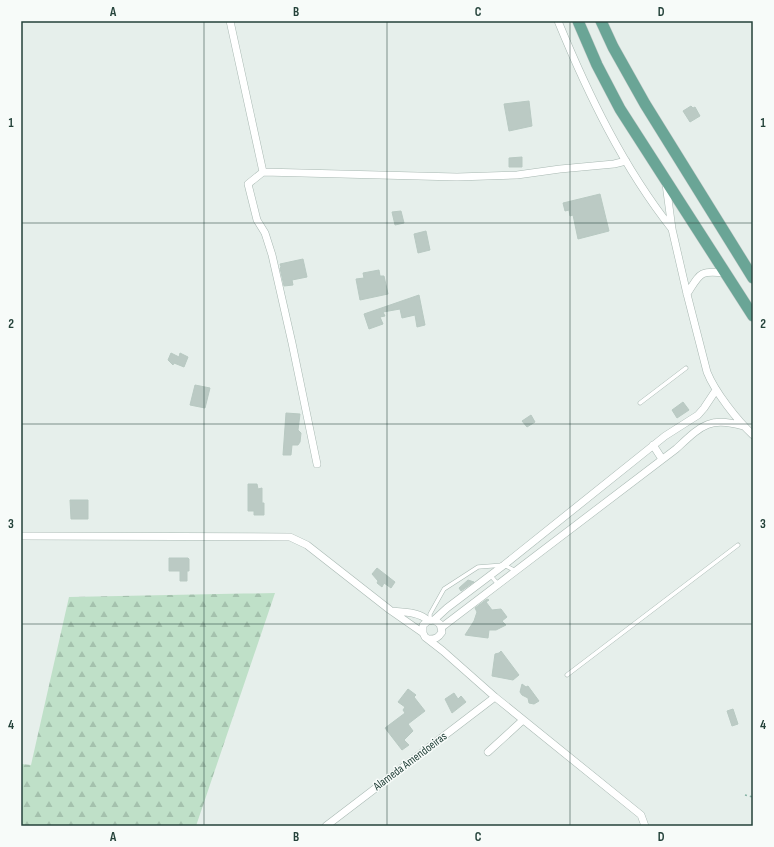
<svg xmlns="http://www.w3.org/2000/svg" width="774" height="847" font-family="'Sofia Sans Condensed',sans-serif">
<style>
.forest{fill:url(#forest-firs)}
.building{fill:#bbcac4;stroke:#b8c9c2}
.lines{fill:none;stroke-linecap:round;stroke-linejoin:round}
.lane-casing{stroke:#a8b8b2;stroke-width:4.5}
.street-casing{stroke:#a8b8b2;stroke-width:8}
.primary-casing{stroke:#c2cac8;stroke-width:12}
.path{stroke:#86b3a5;stroke-width:1.5;stroke-dasharray:2 3;stroke-linecap:butt}
.lane{stroke:#fff;stroke-width:3.5}
.street{stroke:#fff;stroke-width:7}
.primary{stroke:#6aa596;stroke-width:11}
.grid{fill:none;stroke:#24423a;stroke-width:1;stroke-opacity:0.55}
.labels{text-anchor:middle;stroke-width:3;stroke-linejoin:round;paint-order:stroke}
.street-label{font-size:12px;fill:#24423a;stroke:#f7fbf9}
.neatline{fill:none;stroke:#24423a;stroke-width:1.5}
.grid-label{font-size:13px;text-anchor:middle;font-weight:bold;fill:#24423a}
</style>
<defs>
<pattern id="forest-firs" width="22" height="20" patternUnits="userSpaceOnUse"><rect width="22" height="20" fill="#bfe0c8"/><path d="M5 1l3.5 6h-7zM16 11l3.5 6h-7z" fill="#a4c1ad"/></pattern>
</defs>
<rect width="100%" height="100%" fill="#e6efeb"/>
<!-- forest -->
<path class="forest" d="M275,593L196,826H21V764L31,765L69,597Z"/>
<!-- building -->
<path class="building" d="M529,101L532,126L509,131L504,104Z
M691,106L693,108L695,107L700,116L690,122L683,111Z
M522,157V167H509V158Z
M600,194L609,231L578,239L573,215L570,216L569,210L565,211L563,203Z
M401,211L404,223L395,225L392,212Z
M426,231L430,250L418,253L414,234Z
M303,259L307,277L292,280L293,285L284,286L280,268L281,267L280,264Z
M379,270L380,276H384L388,294L360,300L356,279L364,278L363,273Z
M419,295L425,325L417,327L415,315L402,318L400,309L383,312L385,316L380,317L383,324L369,329L364,314Z
M171,353L179,357L180,353L188,357L184,367L174,363L173,365L168,360Z
M195,385L210,388L205,408L190,405Z
M683,402L689,410L677,418L672,410Z
M286,413L300,414L298,430L301,433L300,442L298,445H292L291,455H283Z
M531,415L535,422L527,427L522,421Z
M248,484H257L258,489L262,488V503H264V515H254V511H248Z
M70,500H88V519H71Z
M169,558H188L189,559V571H187V581H180V571H169Z
M377,568L395,582L391,588L384,583L382,587L377,583L378,581L372,574Z
M468,580L474,582L461,591L459,588Z
M487,599L489,600L486,602L492,610L501,609L507,617L502,621L506,625L496,630H489L488,638L465,635L474,621L477,612L475,608Z
M501,651L519,675L513,680L492,676L495,654L499,653Z
M522,684L526,687L528,686L539,701L534,704L529,703L528,698L522,695L520,692Z
M408,689L416,695L414,697L425,711L408,724L413,731L404,740L409,745L402,750L385,728L405,713L403,710L405,707L398,702Z
M454,693L458,699L461,696L466,702L452,713L445,699Z
M733,709L738,724L732,726L727,711Z"/>
<g class="lines">
<!-- lane casing -->
<g class="lane-casing">
<path id="lane" d="M640,403L686,368
M490,575L498,584
M430,620V614L444,589L478,567L504,565L516,571
M567,675L738,545"/>
</g>
<!-- street casing -->
<g class="street-casing">
<path id="street" d="M230,21L263,172L457,177L517,175L560,169L614,164L626,161
M558,21C588,94 623,167 672,229
M263,172L248,184L257,220L265,233L272,255L292,343L317,464
M666,184L672,229L687,294L707,372C715,392 737,420 753,435
M687,294C700,274 699,270 724,273
M653,445L662,459
M21,536L290,537L307,545L390,610L423,633
M392,611C403,612 421,612 428,621
M434,620L447,608L504,565L665,436L698,415L704,408L716,390
M442,627L676,449C701,426 709,416 743,426
M429,639C436,639 438,638 442,632L440,624L434,620L428,621L423,625V633L425,637L443,651L495,697L641,815L645,826
M488,752L523,720
M326,826L495,697"/>
</g>
<!-- primary casing -->
<g class="primary-casing">
<path id="primary" d="M578,21L597,65L620,109L753,316
M601,21L613,47L645,104L753,278"/>
</g>
<!-- path -->
<path class="path" d="M745,795L753,797"/>
<!-- lane -->
<use href="#lane" class="lane"/>
<!-- street -->
<use href="#street" class="street"/>
<!-- primary -->
<use href="#primary" class="primary"/>
</g>
<!-- grid -->
<path class="grid" d="M204,21V826M387,21V826M570,21V826M21,223H753M21,424H753M21,624H753"/>
<g class="labels">
<!-- street labels -->
<g class="street-label">
<text transform="translate(410 761) rotate(-37)" y="4">Alameda Amendoeiras</text>
</g>
</g>
<!-- border -->
<rect width="774" height="847" fill="none" stroke="#f7fbf9" stroke-width="44"/>
<rect x="22" y="22" width="730" height="803" class="neatline"/>
<g class="grid-label">
<text x="113" y="16">A</text>
<text x="296" y="16">B</text>
<text x="478" y="16">C</text>
<text x="661" y="16">D</text>
<text x="11" y="127">1</text>
<text x="763" y="127">1</text>
<text x="11" y="328">2</text>
<text x="763" y="328">2</text>
<text x="11" y="528">3</text>
<text x="763" y="528">3</text>
<text x="11" y="729">4</text>
<text x="763" y="729">4</text>
<text x="113" y="841">A</text>
<text x="296" y="841">B</text>
<text x="478" y="841">C</text>
<text x="661" y="841">D</text>
</g>
</svg>
